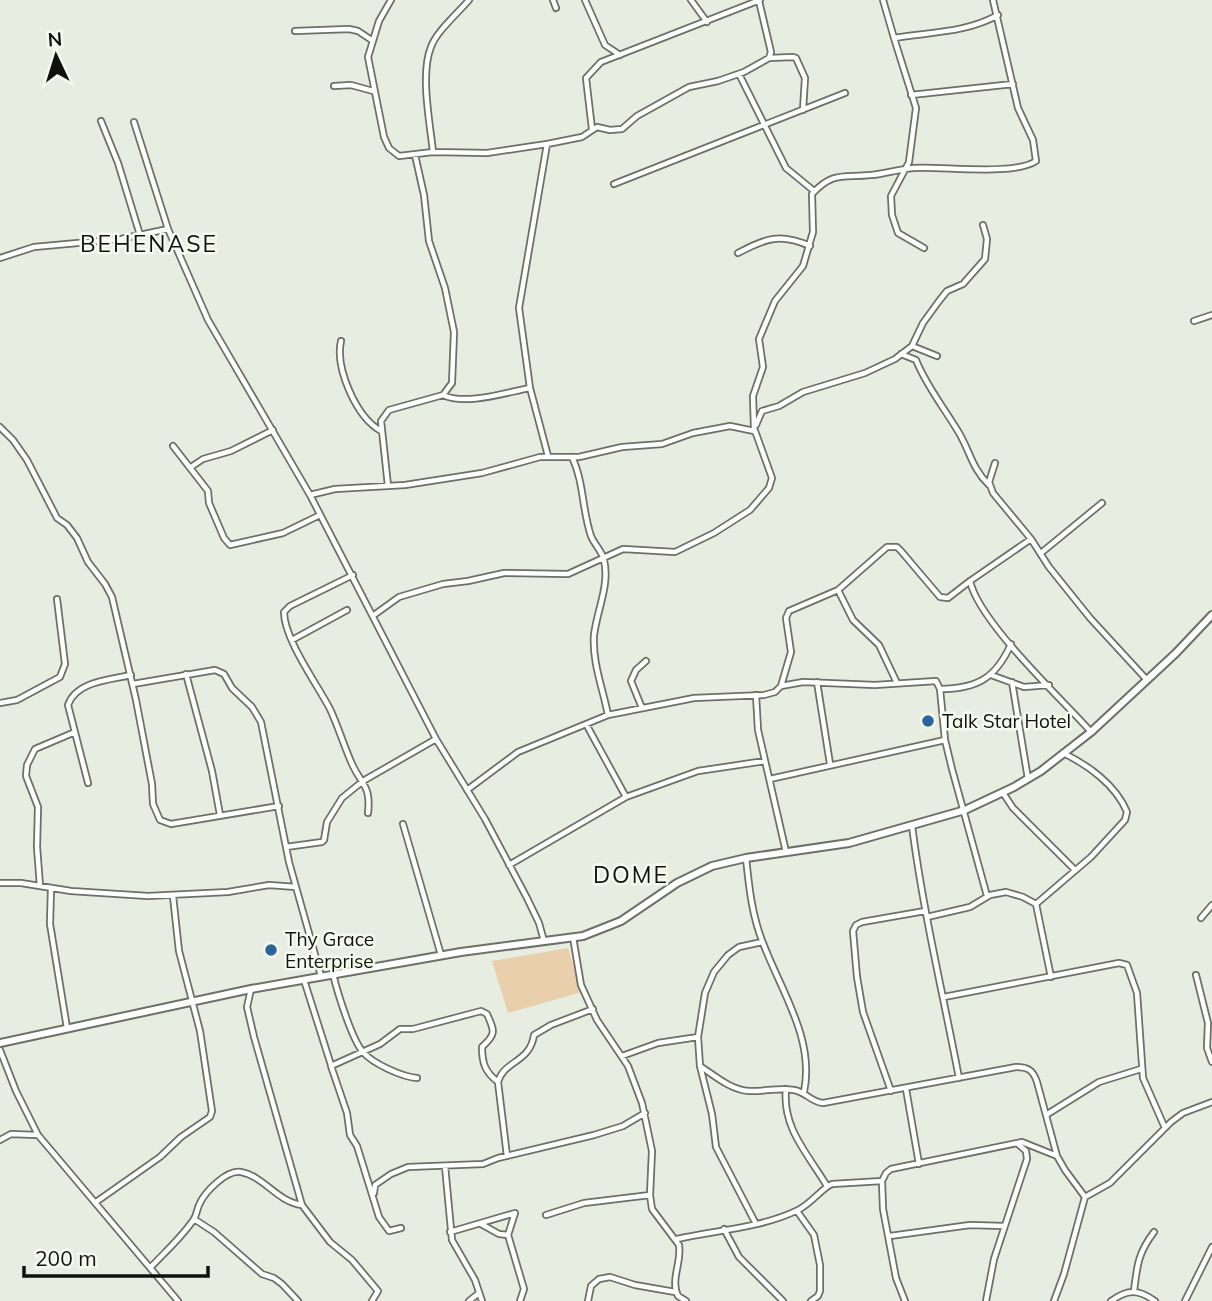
<svg xmlns="http://www.w3.org/2000/svg" width="1212" height="1301" font-family="Mulish,sans-serif">
<style>
.garden{fill:#e9cfac}
.lines{fill:none;stroke-linecap:round;stroke-linejoin:round}
.minor-casing{stroke:#6c7065;stroke-width:8}
.tertiary-casing{stroke:#6c7065;stroke-width:10}
.minor{stroke:#fff;stroke-width:4.5}
.tertiary{stroke:#fff;stroke-width:6}
.poi-dot{fill:#28669d;stroke:#f6faee;stroke-width:2.5}
.labels{text-anchor:middle;stroke-width:5;stroke-linejoin:round;paint-order:stroke}
.poi-label{font-size:19px;fill:#11120e;stroke:#f6faee;text-anchor:start}
.quarter-label{font-size:23px;letter-spacing:2px;fill:#11120e;stroke:#f6faee}
</style>
<rect width="100%" height="100%" fill="#e8ede1"/>
<!-- garden -->
<path class="garden" d="M568,948L582,992L508,1013L492,961Z"/>
<g class="lines">
<!-- minor casing -->
<g class="minor-casing">
<path id="minor" d="M391,0L379,21L368,57L384,137L389,148L399,156L433,152L487,153L547,144L582,137L597,127L610,130L622,129L637,116L689,87L718,81L744,72L769,58L793,57L796,58L805,78L803,110
M553,0L556,8
M585,0L605,45L620,55
M691,0L707,22
M883,0L894,38C929,32 966,33 998,15
M759,1L771,52L769,58
M295,31L349,29L358,31L373,41
M894,38L916,108L909,162L891,196L892,215L898,233L924,248
M739,74L786,168L814,191
M334,86L351,85L373,91
M911,95L1013,84
M101,121L118,163L140,235
M134,122L168,229L208,320L310,495L436,739L485,819L527,898L539,923L544,941
M592,129L586,78L601,62L760,0
M547,144L519,308L530,388L548,456
M433,152C430,123 420,74 431,47C436,32 458,13 469,0
M614,184L845,93
M738,253C766,238 780,233 810,246
M0,258L34,247L121,239L168,229
M1194,321L1212,315
M341,341C335,368 356,417 381,431
M912,346L923,323L939,301L947,291L963,284L985,259L987,239L983,225
M901,354L916,360C926,385 942,405 956,428C970,449 970,466 989,485
M443,395C466,406 507,392 530,388
M756,425L762,411L779,406L803,392L865,373L895,359L912,346L937,356
M0,427L13,440L27,460L57,518L67,525L77,538L88,562L105,584L112,597L136,700L152,784L153,804L160,820L171,824L279,806
M173,446L208,491L209,503L224,538L230,545L283,533L320,515
M572,457C584,482 582,510 591,536C594,544 602,551 604,560C610,585 597,610 594,635C592,662 603,689 608,715
M995,463L989,482L993,493L1031,539L1049,567L1090,618L1147,680
M191,467L203,459L231,451L273,430
M388,486L381,421L389,410L443,395L452,383L454,332L445,288L429,241L424,195L415,155
M310,495L335,489L405,485L482,473L540,457H579L622,447L662,444L693,433L730,426L754,431
M1041,553L1102,503
M353,575L290,606L284,612C284,639 317,684 330,709C338,726 344,746 352,764C362,786 371,785 368,813
M970,581C979,622 1060,697 1091,732
M838,590L853,620L879,645L897,683
M374,615L399,597L443,584L468,581L504,573L568,574L623,549L675,552L714,533L750,510L769,488L772,478L754,428L753,396L763,367L759,339L775,301L803,266L813,232L812,194C833,171 843,178 871,175C885,174 899,169 913,168C942,166 1014,176 1036,161L1033,140L1018,108L993,0
M292,640L347,610
M186,674L212,771L220,815
M991,675L1024,687L1049,685
M817,682L830,764
M1012,682L1028,779
M133,684L215,670L224,674L232,688L252,707L261,722L289,862L321,976
M781,686L791,652L786,618L789,611L838,590L887,547H897L901,551L940,597L948,598L970,581L1031,539
M940,689C977,689 996,678 1011,644
M756,695L758,730L786,852
M0,703L17,700L60,677L65,664L57,599
M642,708L631,681L636,670L646,661
M586,724L626,797
M770,779L945,740
M88,783L68,705C76,681 110,680 131,675
M467,790L518,752L608,715L694,698L764,695L775,692L781,686L803,682L875,685L936,681L940,689L945,740L952,769L987,896
M1003,793L1013,808L1075,870
M403,824L441,955
M912,826C923,911 943,994 959,1078
M286,847L322,842L324,840L327,822L342,798L363,781L436,739
M746,858C749,887 752,916 763,943C781,991 815,1039 804,1092
M509,865L626,797L698,771L765,761
M0,883H21L71,891L148,896L228,892L269,885L296,887
M40,886L37,847L38,807L26,776L27,765L35,749L75,732
M51,888L50,924L67,1028
M1036,904L1091,857L1125,820L1127,812C1116,785 1088,765 1063,753
M1036,904L1051,977
M927,917L970,907L990,895L1006,892L1023,897L1036,904
M1201,918L1212,905
M573,937L581,985L597,1020L628,1066L642,1103L652,1151L650,1195L652,1209L679,1245C682,1262 670,1280 678,1296L686,1301
M333,974C337,991 352,1040 363,1052C373,1064 403,1077 417,1078
M1196,975L1208,1023L1207,1048L1212,1062
M304,980L331,1065
M944,997L1119,963L1127,965L1137,993L1143,1078L1165,1128
M0,1050L16,1091L38,1135L178,1301
M622,1056L658,1043L698,1037
M700,1066C715,1076 731,1090 749,1091C764,1092 778,1087 794,1090C806,1092 811,1102 823,1103L1016,1067C1028,1067 1033,1070 1037,1082L1057,1156L1065,1170L1085,1197L1064,1274L1054,1301
M786,1089C782,1128 808,1154 827,1186
M906,1089L919,1164
M891,1091L863,1012L857,977L853,931L856,925L862,922L925,911
M1046,1115L1099,1082L1141,1069
M0,1140L11,1134L37,1135
M507,1156L498,1082C504,1060 530,1063 534,1035L551,1025L593,1009
M445,1166L452,1240L475,1280L482,1301
M374,1193L375,1185L391,1174L408,1167L483,1164L498,1158L594,1135L623,1126L645,1113
M1085,1197L1110,1183L1171,1122L1183,1113L1212,1102
M96,1202L160,1157L181,1137L210,1117L212,1111L200,1031L179,951L173,896
M302,1205L330,1242L352,1260L378,1291L372,1301
M797,1211L814,1235L820,1265V1291L818,1296L811,1301
M546,1215L584,1203L650,1195
M194,1219L214,1232L262,1274L274,1278L282,1284L298,1301
M481,1224L499,1234L508,1235
M756,1224L716,1147L712,1114L700,1066L698,1037L705,993L714,972L728,955L739,947L762,942
M401,1228L389,1231L379,1217L357,1146L350,1135L347,1113L331,1066L380,1044L400,1029H413L481,1011L487,1014C495,1032 496,1034 482,1047C482,1063 485,1072 498,1082
M724,1229L739,1257L783,1301
M450,1232L515,1213L508,1235L524,1289L520,1301
M890,1236L970,1225L1004,1226
M677,1239C717,1230 761,1228 798,1210C812,1203 822,1188 832,1184L882,1181
M151,1267C165,1252 183,1236 194,1219C197,1214 197,1208 200,1203C205,1192 227,1169 241,1172C264,1176 277,1202 302,1205L254,1037L247,1007L251,989
M1134,1291C1137,1266 1138,1253 1154,1232
M469,1301L479,1293
M588,1301L591,1286L599,1279L610,1277L635,1285L675,1292
M905,1301L896,1278L883,1209L882,1181L886,1173L891,1169L1022,1142L1057,1156
M986,1301L994,1259L1027,1159L1026,1151L1018,1144
M1111,1301C1128,1289 1138,1289 1155,1301
M1185,1301L1212,1247"/>
</g>
<!-- tertiary casing -->
<g class="tertiary-casing">
<path id="tertiary" d="M0,1043L251,989L461,952L583,936L621,921L677,883L712,866L746,858L849,843L965,810L1014,787L1041,771L1091,732L1176,653L1212,615"/>
</g>
<!-- minor -->
<use href="#minor" class="minor"/>
<!-- tertiary -->
<use href="#tertiary" class="tertiary"/>
</g>
<!-- markers -->
<g class="poi-dot">
<circle cx="928" cy="721" r="7"/>
<circle cx="271" cy="950" r="7"/>
</g>
<g class="labels">
<!-- poi labels -->
<g class="poi-label">
<text x="942" y="728">Talk Star Hotel</text>
<text x="285" y="946">Thy Grace<tspan x="285" dy="22">Enterprise</tspan></text>
</g>
<!-- quarter labels -->
<g class="quarter-label">
<text x="149" y="252">BEHENASE</text>
<text x="631" y="883">DOME</text>
</g>
</g>
<!-- north arrow -->
<g transform="translate(56 56) rotate(356)" stroke="#f6faee" stroke-width="5" paint-order="stroke">
<path d="M0-5L12 26L0 18L-12 26Z" fill="#11120e"/>
<text y="-10" font-size="19" font-weight="bold" text-anchor="middle" fill="#11120e">N</text>
</g>
<!-- scale -->
<path d="M24 1266v10h184v-10" fill="none" stroke="#11120e" stroke-width="3.5"/>
<text x="35" y="1266" font-size="21" fill="#11120e" stroke="#f6faee" stroke-width="5" paint-order="stroke">200 m</text>
</svg>
